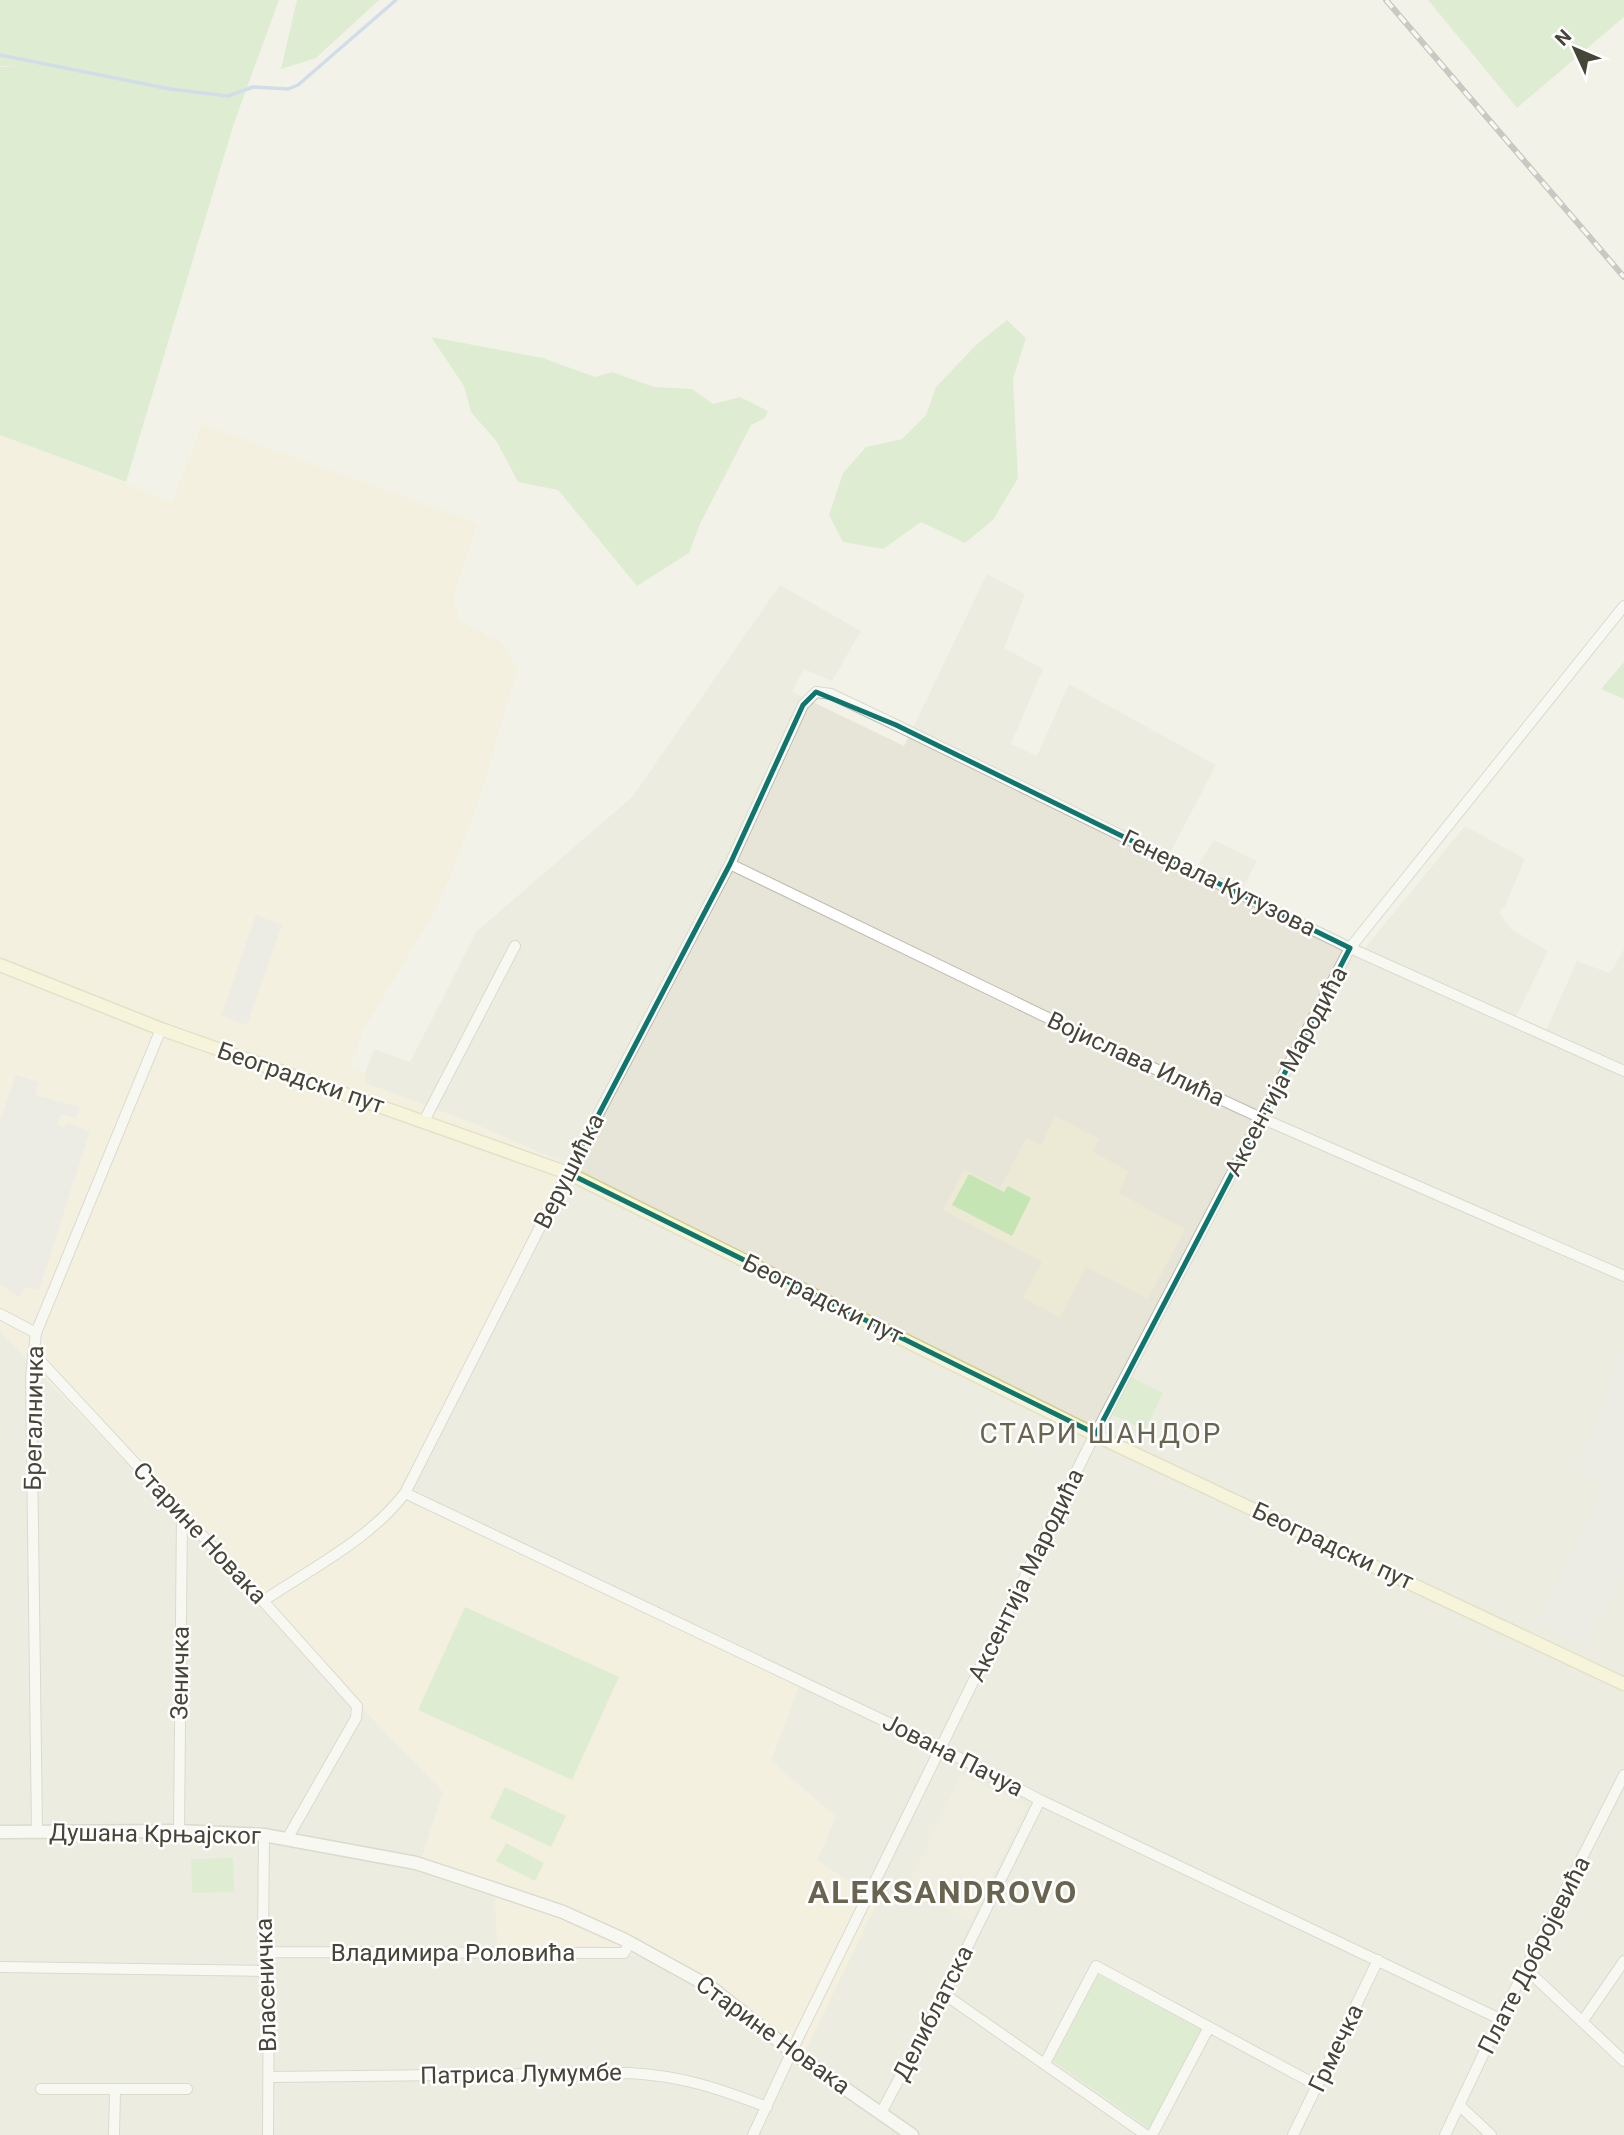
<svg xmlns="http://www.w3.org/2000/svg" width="1624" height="2135" font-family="Roboto,sans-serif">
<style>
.residential{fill:#e7e5d8}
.commercial{fill:#f4edd6}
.industrial{fill:#e6e4de}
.education{fill:#ece9d4}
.green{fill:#c6e5b5}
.parking{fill:#e5e4e1}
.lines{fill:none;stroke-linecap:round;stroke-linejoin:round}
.stream{stroke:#aac4ec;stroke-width:3.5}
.minor-casing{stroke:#bebcac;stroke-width:12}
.tertiary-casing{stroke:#bebcac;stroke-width:15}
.secondary-casing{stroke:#d0cc9c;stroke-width:15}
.minor{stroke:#fff;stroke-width:10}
.tertiary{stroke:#fff;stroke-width:12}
.secondary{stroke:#fbf9cc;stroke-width:12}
.rail-casing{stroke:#979797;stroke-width:6}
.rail{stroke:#fff;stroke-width:3.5;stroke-dasharray:10;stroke-linecap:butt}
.marked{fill:none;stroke:#0f766e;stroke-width:5;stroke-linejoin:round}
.labels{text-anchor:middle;stroke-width:5;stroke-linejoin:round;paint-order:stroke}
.street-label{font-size:24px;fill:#474438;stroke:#fff}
.quarter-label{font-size:28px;letter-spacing:2px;fill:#696450;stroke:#fff}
.district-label{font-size:32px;font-weight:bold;letter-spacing:2px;fill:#696450;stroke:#fff}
</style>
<rect width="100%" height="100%" fill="#f3f2e9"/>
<!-- residential -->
<path class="residential" d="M987,574L1025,594L1004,648L1043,669L1011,744L1037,756L1069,684L1216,765L1169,855L1196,868L1214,840L1257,861L1243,888L1365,948L1465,826L1525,859L1505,906L1499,912L1511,929L1548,951L1516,1017L1546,1030L1577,961L1610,973L1624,949V2135H0V1331L443,1792L420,1865L817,1860L836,1817L771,1761L405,1493L571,1166L472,1123L365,1083V1072L374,1049L410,1062L477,931L632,797L780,585L861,631L832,681L804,669L792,692L904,746Z"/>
<!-- commercial -->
<path class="commercial" d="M202,424L478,523L453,598L460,621L504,644L517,670L481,794L451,875L432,916L364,1029L350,1066L365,1072L366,1083L472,1123L571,1166L405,1493L801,1681L771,1761L836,1817L817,1860L878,1901L804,2053L658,1955L498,1959L494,1881L420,1865L443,1792L0,1331V435L172,502Z"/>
<!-- industrial -->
<path class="industrial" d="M1624,1350V1570L1584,1647L1535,1621L1607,1482L1578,1469Z"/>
<!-- education -->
<path class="education" d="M1055,1116L1099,1139L1093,1152L1129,1171L1119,1193L1185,1229L1148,1299L1086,1267L1060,1317L1023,1298L1042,1262L943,1210L964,1169L1000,1188L1026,1138L1041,1146Z
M961,1775L1027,1806L971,1920L906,1889Z"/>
<!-- green -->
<path class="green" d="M0,0H279L234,123L126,482L0,435V67H16L0,66Z
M297,0H379L316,58L281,69Z
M1428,0H1624V17L1517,108Z
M1007,320L1026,338L1013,379L1018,478L993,520L965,543L921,522L883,549L843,542L829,515L843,473L866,447L902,439L926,415L936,387L977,344Z
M431,337L543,358L595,377L612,372L654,387L692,389L713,404L740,397L768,411L765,418L751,425L700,524L689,553L637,586L558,490L518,482L497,442L471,412L464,386Z
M1624,662V699L1601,689Z
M969,1174L1004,1192L1008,1186L1031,1198L1012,1236L952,1205Z
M1129,1376L1163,1393L1145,1430L1110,1414Z
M465,1607L619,1677L572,1780L418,1710Z
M505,1787L566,1816L551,1847L490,1818Z
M506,1843L544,1863L535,1881L496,1861Z
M233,1858L234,1892L192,1893L191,1859Z
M1098,1975L1202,2030L1150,2129L1053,2061Z"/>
<!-- parking -->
<path class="parking" d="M256,915L282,925L247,1025L221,1016Z
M16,1075L39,1082L35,1095L80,1107L76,1118L61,1114L57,1124L64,1128L67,1123L90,1131L39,1290L28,1287L24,1289L19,1297L0,1284V1121Z"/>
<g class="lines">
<!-- stream -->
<path class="stream" d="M0,55L170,89L228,96L253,87L288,89L298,85L396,0"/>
<!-- minor casing -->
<g class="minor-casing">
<path id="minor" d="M730,864L1108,1047L1261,1118L1624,1276
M424,1121L515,946
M0,1314L36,1333
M33,1353L263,1601L357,1706L356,1718L287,1839
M405,1493L933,1744L1040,1800L1500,2019
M263,1601C312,1568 369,1540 405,1493L571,1166L730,864L803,705L816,692L831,694L896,725L1350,948L1624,1071
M37,1831L31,1377L36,1333L161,1029
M179,1831L182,1514
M264,1835L263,1937L269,1952L268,2135
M269,1952L624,1953L630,1942
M0,1967L269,1971
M1526,1969L1624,2061
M944,1994L1146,2135
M1582,2022L1624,1961
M1045,2063L1096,1966L1318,2086
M269,2077L629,2073C683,2076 717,2088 767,2107
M41,2089H187
M1460,2106L1491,2135
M881,2113L944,1994L1040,1800
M114,2135L115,2089
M753,2135L799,2036L1088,1448L1350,948L1624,606
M1152,2135L1209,2027
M1293,2135L1378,1960
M1445,2135L1500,2019L1624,1775"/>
</g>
<!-- tertiary casing -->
<g class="tertiary-casing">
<path id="tertiary" d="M0,1832L179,1831L264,1835L416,1863L489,1887L563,1912L625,1940L712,1988L791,2051L912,2135"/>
</g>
<!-- secondary casing -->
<g class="secondary-casing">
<path id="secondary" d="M0,965L161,1029L568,1173L1114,1444L1624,1684"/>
</g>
<!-- minor -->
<use href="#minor" class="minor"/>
<!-- tertiary -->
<use href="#tertiary" class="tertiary"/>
<!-- secondary -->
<use href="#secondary" class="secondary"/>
<!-- rail casing -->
<g class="rail-casing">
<path id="rail" d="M1386,0L1624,277"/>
</g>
<!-- rail -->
<use href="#rail" class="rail"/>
</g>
<!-- marked area -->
<path d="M0 0H1624V2135H0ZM816,692L896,725L1350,948L1096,1434L568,1173L730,864L803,705Z" fill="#f3f2e9" fill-opacity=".55" fill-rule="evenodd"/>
<path class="marked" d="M816,692L896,725L1350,948L1096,1434L568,1173L730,864L803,705Z"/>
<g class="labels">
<!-- street labels -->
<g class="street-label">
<text transform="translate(1219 883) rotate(26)" y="8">Генерала Кутузова</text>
<text transform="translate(1136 1059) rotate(25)" y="8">Војислава Илића</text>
<text transform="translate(1286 1071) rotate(-62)" y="8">Аксентија Мародића</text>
<text transform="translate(301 1078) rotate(19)" y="8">Београдски пут</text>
<text transform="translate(569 1171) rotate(-63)" y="8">Верушићка</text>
<text transform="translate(823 1299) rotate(26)" y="8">Београдски пут</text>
<text transform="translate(34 1418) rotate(-89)" y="8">Брегалничка</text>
<text transform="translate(200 1533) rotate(47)" y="8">Старине Новака</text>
<text transform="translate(1333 1546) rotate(25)" y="8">Београдски пут</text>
<text transform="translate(1026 1575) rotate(-64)" y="8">Аксентија Мародића</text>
<text transform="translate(180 1673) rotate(-89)" y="8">Зеничка</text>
<text transform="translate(953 1755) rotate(27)" y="8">Јована Пачуа</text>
<text transform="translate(155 1834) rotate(1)" y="8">Душана Крњајског</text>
<text x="453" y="1961">Владимира Роловића</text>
<text transform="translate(1534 1955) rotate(-63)" y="8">Плате Добројевића</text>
<text transform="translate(266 1985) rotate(-92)" y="8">Власеничка</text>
<text transform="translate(933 2013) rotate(-63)" y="8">Делиблатска</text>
<text transform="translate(773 2035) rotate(36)" y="8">Старине Новака</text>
<text transform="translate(1336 2048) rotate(-64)" y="8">Грмечка</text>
<text transform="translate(521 2074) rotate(-1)" y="8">Патриса Лумумбе</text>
</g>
<!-- quarter labels -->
<g class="quarter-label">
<text x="1101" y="1443">СТАРИ ШАНДОР</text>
</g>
<!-- district labels -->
<g class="district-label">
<text x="943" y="1903">ALEKSANDROVO</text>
</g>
</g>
<!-- north arrow -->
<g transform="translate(1575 49) rotate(314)" stroke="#ffffff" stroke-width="5" paint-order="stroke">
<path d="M0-5L12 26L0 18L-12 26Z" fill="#474438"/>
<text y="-10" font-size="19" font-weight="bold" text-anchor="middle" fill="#474438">N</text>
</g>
</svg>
